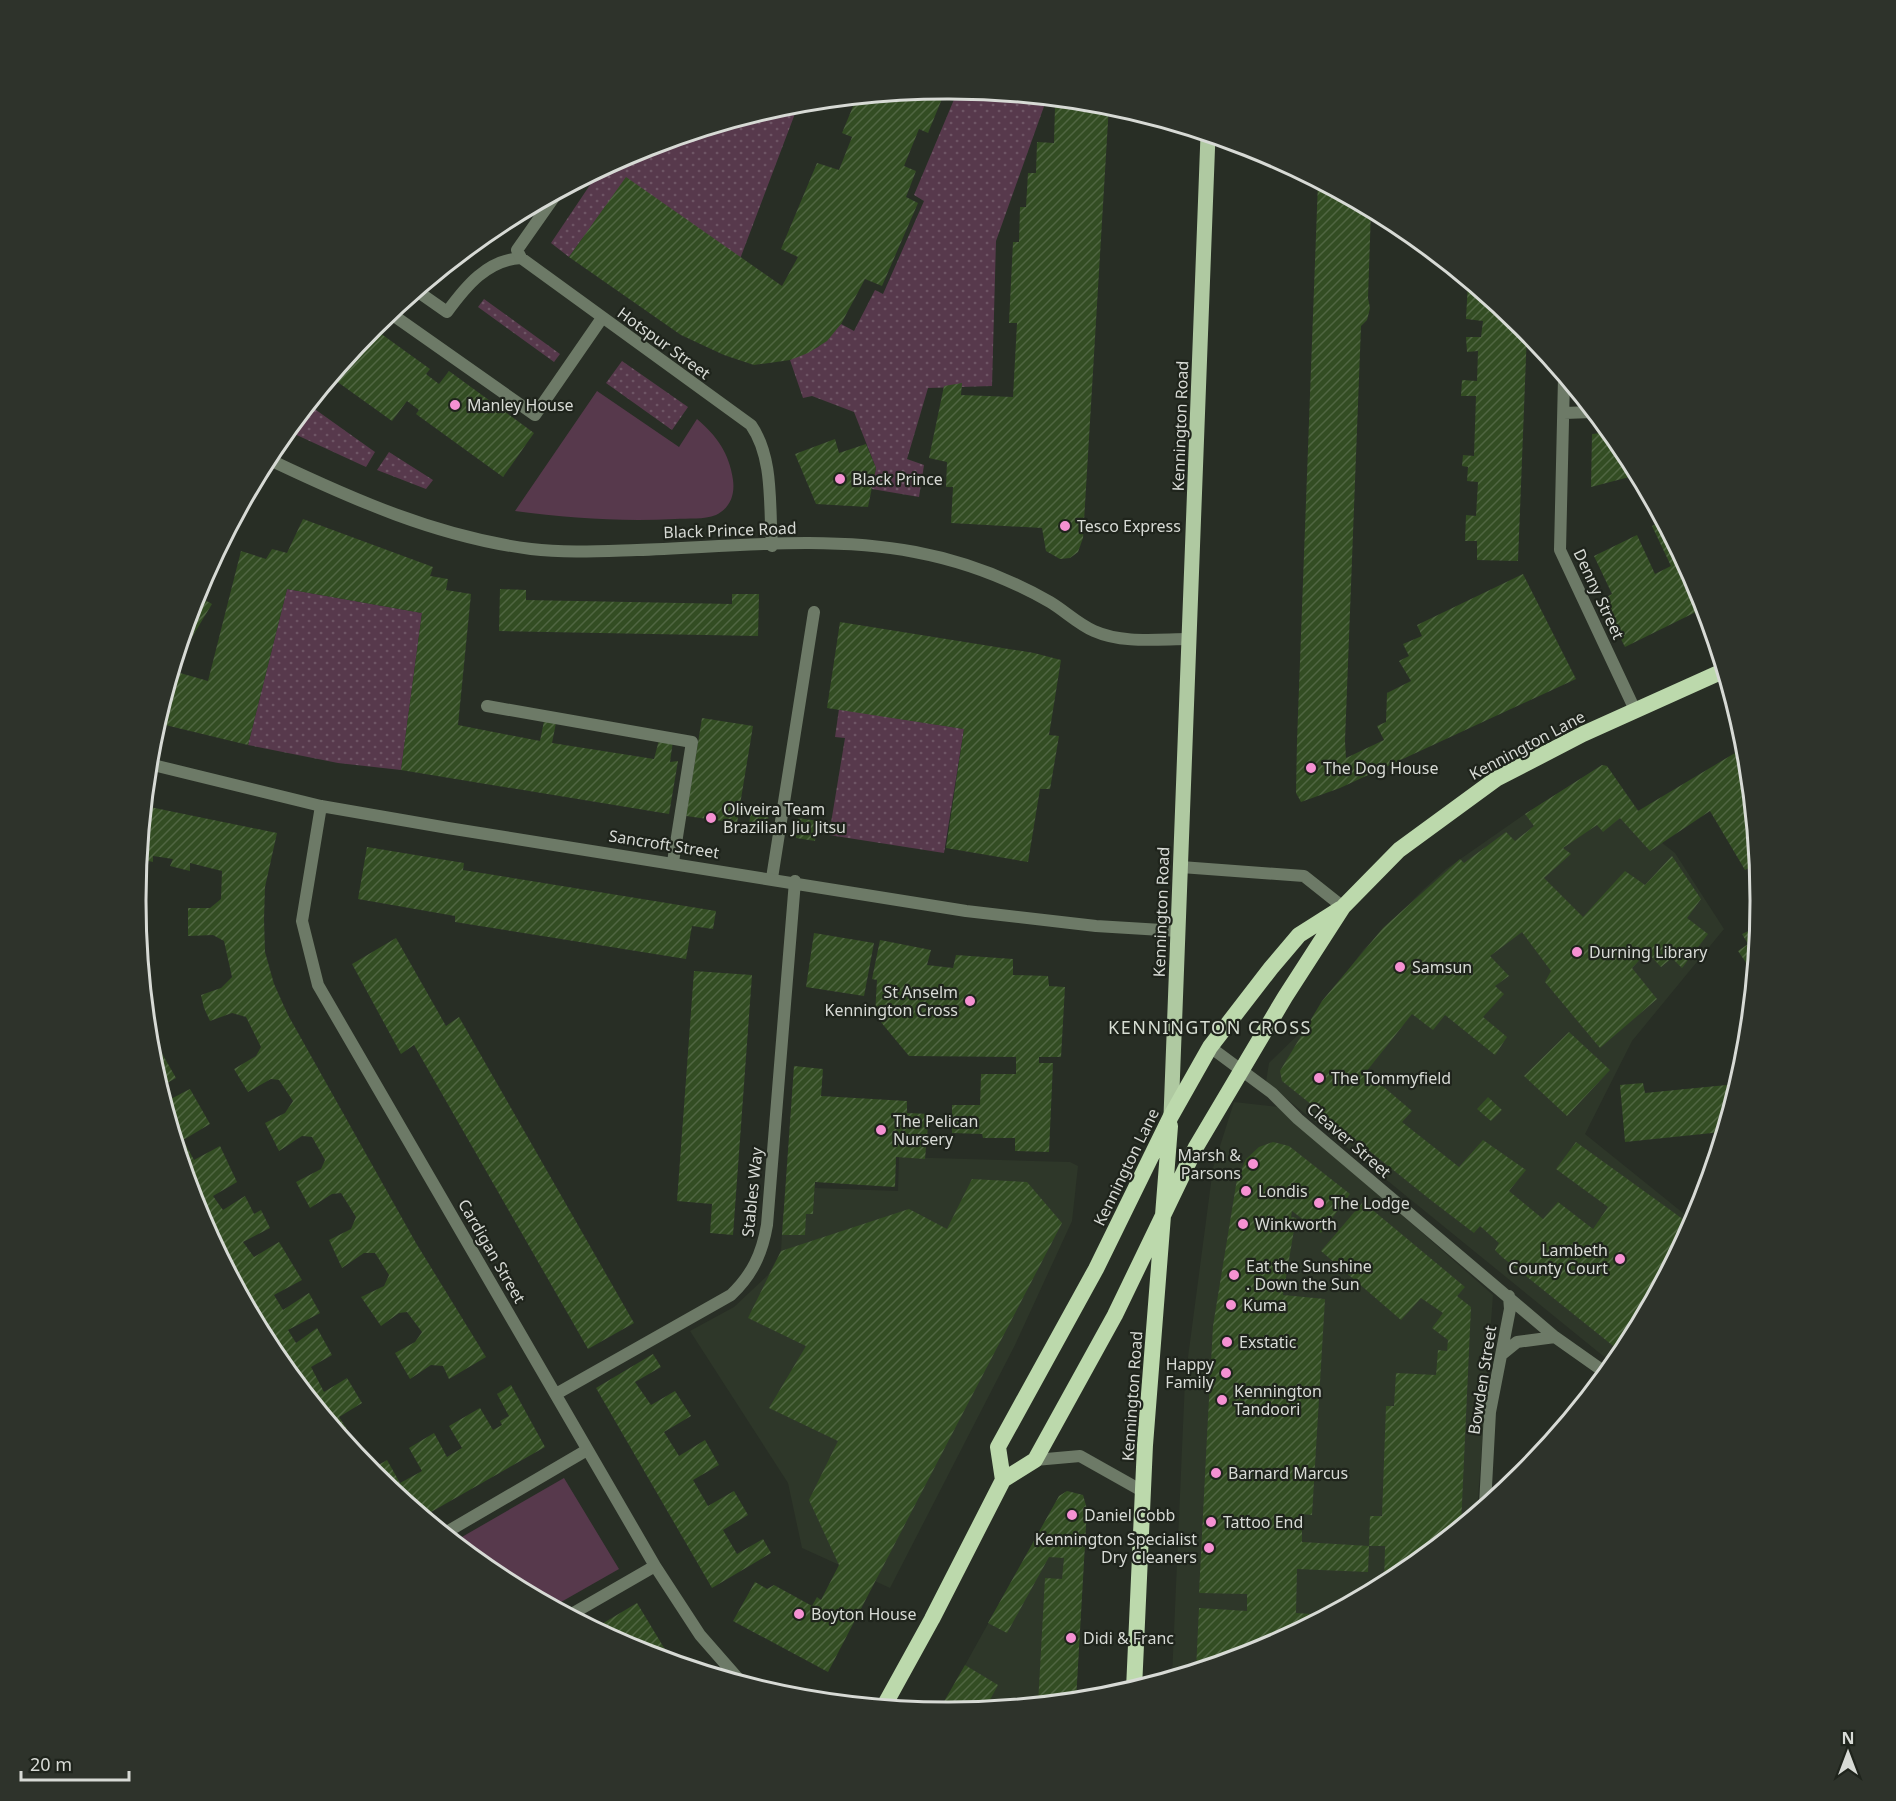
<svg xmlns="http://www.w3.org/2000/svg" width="1896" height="1801" font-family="'Noto Sans',sans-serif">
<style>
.built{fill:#2e3729}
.grass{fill:url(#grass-dots)}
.green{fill:#57394c}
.building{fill:url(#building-hatch)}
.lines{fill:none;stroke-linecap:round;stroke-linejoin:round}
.service{stroke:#6d7a67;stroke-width:12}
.minor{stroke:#6d7a67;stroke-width:12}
.primary{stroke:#afc9a1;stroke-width:15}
.trunk{stroke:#bcd9ac;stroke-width:16}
.poi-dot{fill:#f591d2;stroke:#1f241c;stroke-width:2}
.labels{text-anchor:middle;stroke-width:4.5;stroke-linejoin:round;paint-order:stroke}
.street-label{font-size:16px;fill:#d7dad5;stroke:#1f241c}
.poi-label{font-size:16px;fill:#d7dad5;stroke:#1f241c;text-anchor:start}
.neighbourhood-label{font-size:18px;letter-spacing:1.5px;fill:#d6ddd2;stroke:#1f241c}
.rim{fill:none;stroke:#d7dad5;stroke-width:3}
</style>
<defs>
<pattern id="grass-dots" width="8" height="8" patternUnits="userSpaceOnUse" patternTransform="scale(1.5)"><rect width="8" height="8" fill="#57394c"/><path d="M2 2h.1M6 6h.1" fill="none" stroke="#6e5565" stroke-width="1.8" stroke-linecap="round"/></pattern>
<pattern id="building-hatch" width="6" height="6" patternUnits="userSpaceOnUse" patternTransform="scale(1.5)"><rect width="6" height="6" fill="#334d23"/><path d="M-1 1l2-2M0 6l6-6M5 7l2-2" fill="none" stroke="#506642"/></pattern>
</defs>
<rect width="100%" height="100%" fill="#282e25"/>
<!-- built -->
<path class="built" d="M1602,765L1607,766L1661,842L1675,853L1724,929L1632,1041L1585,1134L1693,1221L1623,1352L1613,1364L1266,1082L1269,1063L1307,1026L1363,950L1424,889L1446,869L1525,814Z
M1234,1102L1279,1107L1493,1295L1477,1512L1399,1576L1258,1651L1172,1677L1185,1380L1213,1168Z
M899,1157L1070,1162L1078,1166L1072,1221L1015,1345L890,1588L802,1548L788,1483L690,1331L734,1307L768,1275L781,1251L783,1213H813L815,1188L898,1191Z
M1067,1491L1083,1495L1087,1509L1076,1700L939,1712L1059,1496Z"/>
<!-- grass -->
<path class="grass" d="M958,90L1047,98L996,241L992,386L928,388L907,459L924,465L919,497L872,489L876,468L854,412L812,396L803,398L790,360L818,347L841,324L854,331L875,290L883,294L924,201L914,195Z
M799,103L740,259L626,178L569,257L551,243L600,170L638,150Z
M484,299L560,354L554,362L478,307Z
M622,361L688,407L672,430L606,383Z
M309,405L375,452L366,467L288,431Z
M389,452L433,480L426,489L377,470Z
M287,589L422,613L401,770L338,763L248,745Z
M839,709L964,729L944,853L829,835L845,738L835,737Z"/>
<!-- green -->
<path class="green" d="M597,391L679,447L697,419C717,436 729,453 733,480C735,495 730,508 716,515C704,520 688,518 675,519C621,522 569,518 515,511Z
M564,1478L619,1569L554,1606L497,1575L455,1541Z"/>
<!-- building -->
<path class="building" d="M946,89L928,133L919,129L904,166L916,171L906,197L918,203L882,286L865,279L841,324L827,341L808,353L790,360L754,365L724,355L681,335L569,257L626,177L782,286L798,257L781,249L817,163L839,170L852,137L842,133L854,104L842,99Z
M1060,100L1109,105L1083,538L1078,552L1070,558L1060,559L1046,551L1042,528L951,523L953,487H946L947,462L929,458L944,386L962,383L961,395L1013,397L1017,323H1009L1013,242H1019L1020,207H1026L1028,173H1036L1037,142L1054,143L1055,106H1060Z
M1318,182L1371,210L1368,298L1370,308L1367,320L1361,326L1345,741L1346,758L1384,740L1377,726L1386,722L1387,693L1411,681L1399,661L1409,656L1403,644L1422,636L1417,625L1523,574L1576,679L1340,788L1301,802L1296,793L1297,741Z
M1468,282L1527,332L1518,561L1477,560V541H1465L1466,515L1476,516L1478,482L1467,481L1468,467L1462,466L1463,455L1474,456L1476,396H1461L1462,380L1477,381L1478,351L1467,352L1466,337H1481L1483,321L1466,319Z
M373,328L430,369L426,374L439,384L449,371L534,433L503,477L416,414L419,410L407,401L392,421L332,378Z
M1609,432L1623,450L1637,475L1591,487L1592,434Z
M835,439L839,453L866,444L876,468L868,507L816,504L795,454Z
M303,519L433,567L430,576L448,579L446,590L471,594L458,725L540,741L544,721L556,723L552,743L654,759L659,740L673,741L670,762L678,761L669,814L401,770L422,613L287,589L248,745L157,723L173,671L208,681L241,551L266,559L272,549L287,553Z
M1662,521L1698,590L1704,608L1625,647L1601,600L1612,594L1594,556L1637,535L1655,574L1671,566L1652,526Z
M500,589L526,590V600L732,604V594H759L758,636L499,631Z
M196,595L212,604L189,642L183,639Z
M840,622L1034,653L1061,660L1049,735L1059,736L1050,789H1040L1028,862L946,848L964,729L827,708Z
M702,718L753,726L737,823L686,816Z
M1745,747L1756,864L1745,870L1710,811L1650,851L1620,818L1603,832L1597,825L1563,848L1571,854L1544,878L1583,917L1625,871L1645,885L1672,856L1701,899L1687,918L1708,934L1682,968L1672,958L1661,967L1647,952L1632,968L1657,999L1600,1048L1545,982L1551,971L1522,932L1490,956L1509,976L1495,986L1504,994L1483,1017L1507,1037L1495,1055L1445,1015L1433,1030L1412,1014L1366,1072L1412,1111L1402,1122L1459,1167L1483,1140L1526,1170L1509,1191L1543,1219L1558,1202L1593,1229L1608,1207L1556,1169L1576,1142L1691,1225L1622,1353L1502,1257L1495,1250L1499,1243L1480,1226L1474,1233L1432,1201L1282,1081L1280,1071L1322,1001L1383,928L1460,859L1464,863L1506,832L1515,841L1534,826L1525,814L1602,765L1607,766L1638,811Z
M145,806L277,833L265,887L264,919L265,952L274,984L288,1015L416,1243L486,1357L449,1379L443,1366L431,1365L410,1379L395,1353L415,1342L422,1332L407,1312L399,1313L381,1326L361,1297L384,1286L389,1275L375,1253H364L342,1268L329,1240L351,1229L356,1217L341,1193L332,1194L310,1208L296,1182L321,1169L325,1160L312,1137L302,1136L279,1151L265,1123L285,1113L293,1101L279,1080L271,1079L248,1092L234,1069L256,1056L261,1047L246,1017L232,1013L210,1021L204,1008L201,995L221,988L232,977L224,941L213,935L188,936V908H210L221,899L222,871L190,863V871L170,866L173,859L153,856V862L140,859Z
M751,811L769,813L766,833L748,830Z
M798,818L818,821L815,841L796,838Z
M367,847L464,863L463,870L716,911L713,929L692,926L686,959L455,922V916L358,899Z
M1757,927L1756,939L1753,973L1738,951L1748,944L1742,934Z
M814,933L874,943L864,996L806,987Z
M396,938L446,1026L459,1017L634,1323L588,1349L414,1045L401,1054L352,964Z
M880,940L931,950L927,965L953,968L956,955L1013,959V975L1048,976L1049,986L1065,987L1061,1057H1039V1063H1053L1049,1152L1015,1151V1138H983L982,1134L952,1133V1105H980L981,1074H1016V1057L909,1056L875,1015L877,980L872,979Z
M694,971L752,975L733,1235L710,1233L712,1204L677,1201Z
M147,1014L153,1026L149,1028Z
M1569,1032L1610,1070L1567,1116L1524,1076Z
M156,1043L176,1078L160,1087L150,1046Z
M794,1066L823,1069L821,1096L907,1101V1113L929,1114L925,1159L896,1157L895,1187L815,1182L813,1214H806L805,1235H782Z
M1643,1083L1645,1093L1737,1084L1722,1132L1625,1142L1620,1085Z
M190,1089L210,1124L183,1140L194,1160L220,1146L237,1182L213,1196L223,1210L245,1196L254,1214L261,1210L270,1228L243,1242L254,1257L279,1242L302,1280L274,1295L283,1310L309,1293L320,1313L288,1330L296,1343L317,1328L332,1355L311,1367L324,1392L347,1378L362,1403L339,1417L347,1429L340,1433L273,1351L198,1211L165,1102Z
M1488,1097L1502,1110L1491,1121L1477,1109Z
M1273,1142L1289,1146L1350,1194L1321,1233L1292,1211L1291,1217L1296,1218L1283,1295L1325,1299L1312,1515L1302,1514V1542L1369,1546L1368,1572L1297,1569L1296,1613L1311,1614L1310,1623L1258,1651L1196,1670L1199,1608L1247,1611V1594L1199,1593L1207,1436L1213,1326L1237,1179L1246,1159L1259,1147Z
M972,1179L1027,1182L1062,1223L828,1672L733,1621L755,1582L767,1589L774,1585L812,1606L817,1597L821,1600L839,1565L809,1500L838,1441L769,1408L806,1346L748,1318L781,1251L909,1209L947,1229Z
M1363,1202L1465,1287L1457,1296L1471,1307L1461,1525L1399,1576L1384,1584L1385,1546H1369L1370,1516H1382L1386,1406H1394L1396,1373L1436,1375L1438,1350L1447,1351L1448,1340L1432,1328L1443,1313L1421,1298L1401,1320L1321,1251Z
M653,1354L661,1367L635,1382L651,1405L675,1391L691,1416L664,1432L679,1456L705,1440L719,1465L693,1480L700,1492L708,1506L734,1491L748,1515L723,1530L737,1554L763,1539L771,1553L712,1588L596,1388Z
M511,1385L545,1447L424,1516L370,1470L387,1460L400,1483L413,1476L422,1471L409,1448L434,1433L447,1457L462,1448L449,1426L480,1408L493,1430L502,1425L500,1421L509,1416L497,1394Z
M1067,1491L1083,1495L1087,1509L1076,1700L1038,1704L1045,1578L1062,1579L1064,1558L1049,1557L1007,1633L988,1623L1059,1496Z
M637,1603L672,1661L651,1655L646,1647L637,1651L595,1628Z
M965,1665L998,1685L985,1709L938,1712Z"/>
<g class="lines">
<!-- service -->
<path class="service" d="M417,291L447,312C466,286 487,260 521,258
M390,313L535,415L602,318
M487,706L692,742L673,862
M1181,867L1304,876L1343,907
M772,878L814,612"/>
<!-- minor -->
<path class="minor" d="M557,193L517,250L521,258L751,425C774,458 769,506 772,546
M1564,378L1560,550L1635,710
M1564,413L1592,412
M268,459C352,499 437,537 531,549C565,553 602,551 637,550C728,547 824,535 915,552C963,561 1008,578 1050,602C1065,611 1078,624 1094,631C1123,644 1159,639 1190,639
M149,764L321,806L448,828L966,911L1096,926L1178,931
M321,806L302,921L318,985L655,1566L700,1635L742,1683
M1210,1047L1272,1093L1298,1119L1555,1337L1606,1373
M1501,1355L1517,1342L1555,1337
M556,1394L731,1295C752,1275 762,1254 767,1225L795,881
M1035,1460L1080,1456L1144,1492
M1485,1505L1490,1412L1510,1309L1509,1296
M445,1533L587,1450
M570,1615L655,1566"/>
<!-- primary -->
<path class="primary" d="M1171,1116L1208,135"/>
<!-- trunk -->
<path class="trunk" d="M1003,1480L998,1447L1096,1269L1171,1116L1210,1047L1271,968L1299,935L1340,909
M1134,1689L1145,1445L1170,1126
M884,1706L932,1619L1003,1480L1035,1460L1115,1315L1196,1147L1285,997L1343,907L1399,850L1496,779L1583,734L1723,671"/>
</g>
<!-- markers -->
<g class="poi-dot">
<circle cx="455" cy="405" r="6"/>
<circle cx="840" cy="479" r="6"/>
<circle cx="1065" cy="526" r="6"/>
<circle cx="1311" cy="768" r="6"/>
<circle cx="711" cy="818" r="6"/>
<circle cx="1577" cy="952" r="6"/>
<circle cx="1400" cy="967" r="6"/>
<circle cx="970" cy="1001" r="6"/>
<circle cx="1319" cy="1078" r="6"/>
<circle cx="881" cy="1130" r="6"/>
<circle cx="1253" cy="1164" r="6"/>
<circle cx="1246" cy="1191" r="6"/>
<circle cx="1319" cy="1203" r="6"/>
<circle cx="1243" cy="1224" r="6"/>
<circle cx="1620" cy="1259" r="6"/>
<circle cx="1234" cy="1275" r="6"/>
<circle cx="1231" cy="1305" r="6"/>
<circle cx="1227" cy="1342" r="6"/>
<circle cx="1226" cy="1373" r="6"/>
<circle cx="1222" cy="1400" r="6"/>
<circle cx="1216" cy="1473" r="6"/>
<circle cx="1072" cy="1515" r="6"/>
<circle cx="1211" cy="1522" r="6"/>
<circle cx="1209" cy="1548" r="6"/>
<circle cx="799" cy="1614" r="6"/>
<circle cx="1071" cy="1638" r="6"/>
</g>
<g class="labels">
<!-- street labels -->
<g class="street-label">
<text transform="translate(664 343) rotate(36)" y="6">Hotspur Street</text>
<text transform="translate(1180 426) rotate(-88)" y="6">Kennington Road</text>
<text transform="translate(730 530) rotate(-2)" y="6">Black Prince Road</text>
<text transform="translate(1599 594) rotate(65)" y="6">Denny Street</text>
<text transform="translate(1527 745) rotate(-28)" y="6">Kennington Lane</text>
<text transform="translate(664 844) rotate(9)" y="6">Sancroft Street</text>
<text transform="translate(1161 912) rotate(-88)" y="6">Kennington Road</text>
<text transform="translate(1349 1140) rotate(41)" y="6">Cleaver Street</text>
<text transform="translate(1126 1167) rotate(-64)" y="6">Kennington Lane</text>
<text transform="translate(752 1192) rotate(-84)" y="6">Stables Way</text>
<text transform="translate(492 1251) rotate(60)" y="6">Cardigan Street</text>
<text transform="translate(1482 1380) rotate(-81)" y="6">Bowden Street</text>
<text transform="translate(1132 1396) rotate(-86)" y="6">Kennington Road</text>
</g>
<!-- poi labels -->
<g class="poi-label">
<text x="467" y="411">Manley House</text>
<text x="852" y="485">Black Prince</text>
<text x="1077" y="532">Tesco Express</text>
<text x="1323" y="774">The Dog House</text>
<text x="723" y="815">Oliveira Team<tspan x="723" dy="18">Brazilian Jiu Jitsu</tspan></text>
<text x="1589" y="958">Durning Library</text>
<text x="1412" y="973">Samsun</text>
<text x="958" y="998" text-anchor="end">St Anselm<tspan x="958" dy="18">Kennington Cross</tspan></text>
<text x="1331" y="1084">The Tommyfield</text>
<text x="893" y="1127">The Pelican<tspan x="893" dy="18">Nursery</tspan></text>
<text x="1241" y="1161" text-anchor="end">Marsh &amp;<tspan x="1241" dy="18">Parsons</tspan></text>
<text x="1258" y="1197">Londis</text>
<text x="1331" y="1209">The Lodge</text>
<text x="1255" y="1230">Winkworth</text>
<text x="1608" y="1256" text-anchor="end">Lambeth<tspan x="1608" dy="18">County Court</tspan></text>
<text x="1246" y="1272">Eat the Sunshine<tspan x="1246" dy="18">. Down the Sun</tspan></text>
<text x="1243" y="1311">Kuma</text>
<text x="1239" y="1348">Exstatic</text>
<text x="1214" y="1370" text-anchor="end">Happy<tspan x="1214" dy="18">Family</tspan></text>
<text x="1234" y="1397">Kennington<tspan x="1234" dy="18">Tandoori</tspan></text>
<text x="1228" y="1479">Barnard Marcus</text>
<text x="1084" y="1521">Daniel Cobb</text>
<text x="1223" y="1528">Tattoo End</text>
<text x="1197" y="1545" text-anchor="end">Kennington Specialist<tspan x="1197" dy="18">Dry Cleaners</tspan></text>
<text x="811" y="1620">Boyton House</text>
<text x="1083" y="1644">Didi &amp; Franc</text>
</g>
<!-- neighbourhood labels -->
<g class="neighbourhood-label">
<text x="1210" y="1034">KENNINGTON CROSS</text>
</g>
</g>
<!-- crop -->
<path d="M0 0H1896V1801H0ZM947 99H949A801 801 0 0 1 1750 900V901A801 801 0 0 1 949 1702H947A801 801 0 0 1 146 901V900A801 801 0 0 1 947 99Z" fill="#2e332b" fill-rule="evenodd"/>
<path class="rim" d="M947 99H949A801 801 0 0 1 1750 900V901A801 801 0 0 1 949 1702H947A801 801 0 0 1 146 901V900A801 801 0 0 1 947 99Z"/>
<!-- north arrow -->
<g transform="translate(1848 1753)" stroke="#1f241c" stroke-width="4.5" paint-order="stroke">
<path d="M0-4.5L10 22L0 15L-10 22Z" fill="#d7dad5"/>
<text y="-9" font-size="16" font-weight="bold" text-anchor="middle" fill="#d7dad5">N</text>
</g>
<!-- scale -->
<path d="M21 1771v9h108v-9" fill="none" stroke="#d7dad5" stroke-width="3"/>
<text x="30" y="1771" font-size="18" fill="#d7dad5" stroke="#1f241c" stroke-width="4.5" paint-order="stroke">20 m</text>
</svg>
